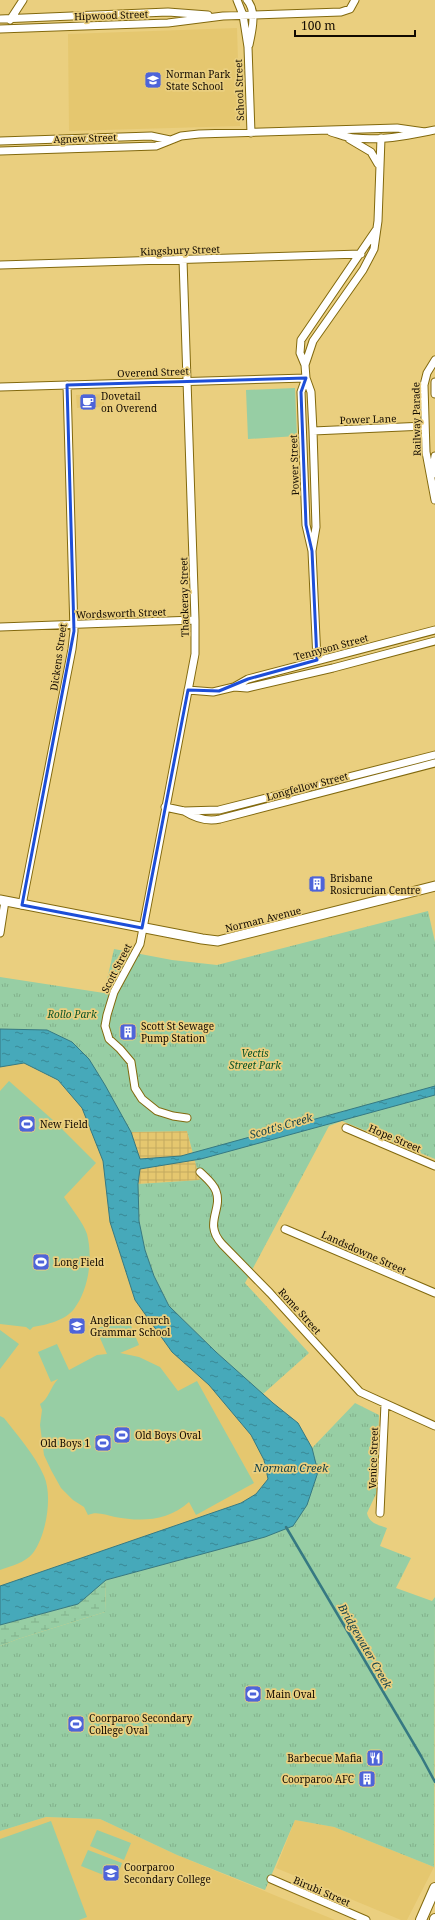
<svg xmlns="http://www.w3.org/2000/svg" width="435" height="1920" font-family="'Noto Serif',serif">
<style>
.built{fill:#e5c76f}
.industrial{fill:url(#industrial-grid)}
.green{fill:#97cea4}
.wetland{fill:url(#wetland-marsh)}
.park{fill:url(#park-tufts)}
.water{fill:url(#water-ripples);stroke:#367982}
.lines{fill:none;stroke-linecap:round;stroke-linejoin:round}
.stream{stroke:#367982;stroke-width:2.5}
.minor-casing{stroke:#82690e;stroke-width:9}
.tertiary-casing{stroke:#82690e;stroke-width:11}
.secondary-casing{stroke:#82690e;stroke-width:12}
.minor{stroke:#fff;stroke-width:7}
.tertiary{stroke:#fff;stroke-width:9}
.secondary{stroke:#fff;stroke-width:10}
.marked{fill:none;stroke:#1d4ed8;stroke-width:3;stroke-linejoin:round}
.labels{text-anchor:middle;stroke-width:3.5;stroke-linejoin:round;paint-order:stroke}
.street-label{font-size:10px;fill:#120a00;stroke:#eacf7f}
.poi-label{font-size:10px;fill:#120a00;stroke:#eacf7f;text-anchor:start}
.park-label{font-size:10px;font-style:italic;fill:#085327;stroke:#eacf7f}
.water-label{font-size:11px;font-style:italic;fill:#16434b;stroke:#eacf7f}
</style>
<defs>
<pattern id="industrial-grid" width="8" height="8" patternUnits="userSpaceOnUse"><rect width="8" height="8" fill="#e5c76f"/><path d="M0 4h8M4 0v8" fill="none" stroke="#c3aa5e"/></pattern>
<pattern id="wetland-marsh" width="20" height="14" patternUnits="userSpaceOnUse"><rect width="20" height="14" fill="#97cea4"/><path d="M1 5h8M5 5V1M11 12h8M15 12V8" fill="none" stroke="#81b08b"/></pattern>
<pattern id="park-tufts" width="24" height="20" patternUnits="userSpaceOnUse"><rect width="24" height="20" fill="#97cea4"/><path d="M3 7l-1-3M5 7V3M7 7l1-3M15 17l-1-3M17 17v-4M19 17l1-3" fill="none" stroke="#81b08b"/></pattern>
<pattern id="water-ripples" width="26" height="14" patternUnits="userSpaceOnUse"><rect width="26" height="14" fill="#46a9ba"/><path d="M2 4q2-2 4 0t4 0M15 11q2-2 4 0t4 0" fill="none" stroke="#398895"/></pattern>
</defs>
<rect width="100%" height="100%" fill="#eacf7f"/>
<!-- built -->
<path class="built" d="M237,28L240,126L69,131L68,34Z
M104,394V407L77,408L76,395Z
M24,1063L58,1081L82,1108L103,1161L110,1222L172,1352L209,1385L251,1435L264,1460L268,1479L256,1494L241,1503L0,1586V1067Z
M46,1817L100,1819L177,1855L335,1920H0V1831Z
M295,1820L334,1827L434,1867L407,1920H401L276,1868Z"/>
<!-- industrial -->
<path class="industrial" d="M187,1131L200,1180L138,1184L139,1159L131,1132Z"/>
<!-- green -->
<path class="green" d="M295,388L297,436L248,439L246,390Z
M9,1081L54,1121L96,1163L64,1197C71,1208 83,1222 87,1234C93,1258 89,1289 74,1309C66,1320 46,1325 33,1327L30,1330L26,1327L0,1324V1091Z
M127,1316L139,1345L120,1353L139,1357L160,1367L178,1391L197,1381L254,1483L196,1515L189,1502C168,1521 141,1522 115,1517C105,1515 97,1511 88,1515L84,1507L73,1500L61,1488L51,1470L44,1455L40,1425L42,1410L40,1404C48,1400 51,1386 58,1379L51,1382L38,1352L57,1344L69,1370L97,1355L107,1354L96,1329Z
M0,1330L19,1344L0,1369Z
M0,1416L4,1418C18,1436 35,1455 44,1476C53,1496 46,1536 33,1553C25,1563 11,1566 0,1570Z
M51,1821L87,1917L79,1920H0V1839Z
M97,1830L131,1843L124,1860L90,1846Z
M88,1850L122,1863L116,1880L81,1866Z"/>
<!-- wetland -->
<path class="wetland" d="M106,1580L105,1612L18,1639L0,1646V1625L78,1604Z"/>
<!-- park -->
<path class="park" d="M428,911L435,942V1159L342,1121L329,1126L245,1283L309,1353L263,1394L216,1352L169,1306L154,1276L145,1250L139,1221L138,1184L200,1180L187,1131L131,1132L89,1059L72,1042L0,1029V977L104,993L114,949L172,960L217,965Z
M355,1403L379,1415L376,1494L367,1513C369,1523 378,1525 387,1528L380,1546L411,1558L396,1588L432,1601L435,1597L434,1867L334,1827L295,1820L265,1890L177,1855L100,1819L46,1817L0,1831V1646L18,1639L105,1612L106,1580L265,1537L318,1472L312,1448Z"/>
<!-- water -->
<path class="water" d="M0,1029L47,1030L72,1042L89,1059L105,1085L131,1132L140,1159L181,1156L435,1086V1095L201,1159L140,1169L138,1184L139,1221L145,1250L154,1276L169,1306L216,1352L273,1403L298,1423L312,1448L318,1472L307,1505L293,1526L265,1537L106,1580L78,1604L0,1625V1586L241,1503L256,1494L268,1479L264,1460L251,1435L209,1385L172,1352L135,1300L110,1222L103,1161L82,1108L58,1080L24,1063L0,1067Z"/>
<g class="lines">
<!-- stream -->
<path class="stream" d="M286,1527L421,1756L435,1782"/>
<!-- minor casing -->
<g class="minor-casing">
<path id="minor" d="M237,0L243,15L248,47L251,133
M247,0C257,11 252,31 249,45
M0,19L168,12L208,15
M10,20L23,0
M0,29L168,23L223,16L341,12L350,9L355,0
M331,132C339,134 347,138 355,138C382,141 409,135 435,130
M349,139L371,152L378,164
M0,141L151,136L170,140
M0,151L156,146L181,136L199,134L397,128L425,132
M183,260L195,620V654L140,944L114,992L107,1015L105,1026L109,1039L120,1049L131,1062L135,1088L142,1099L157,1111L173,1116L187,1118
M0,265L361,254
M435,360L427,373L424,385L426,452L435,500
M305,365L300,353L301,340L376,230
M306,378L301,392L306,525L312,551L317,660
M435,382V394
M0,387L306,378
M313,431L425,426
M432,475L435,456
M312,551L316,527L313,431L311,392L306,378L305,365L313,341L363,270L374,249L378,221L381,138
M0,627L195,620
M234,687L248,679L435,630
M188,690L213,692L234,687L247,688L333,668L435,641
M165,807L184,811L219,810L435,755
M184,811C195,818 207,822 220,819L435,763
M22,905L72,649L74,631L67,385
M0,933L5,901
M346,1128L435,1166
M200,1172C206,1178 213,1183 216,1191C223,1210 203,1223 222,1244L270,1293L360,1392L435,1426
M285,1229L435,1293
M380,1513L385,1404
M271,1879L366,1920"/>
</g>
<!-- tertiary casing -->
<g class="tertiary-casing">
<path id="tertiary" d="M0,900L202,939L218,941L435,886"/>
</g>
<!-- secondary casing -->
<g class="secondary-casing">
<path id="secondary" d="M421,1920L435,1888
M435,1920V1919"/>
</g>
<!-- minor -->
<use href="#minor" class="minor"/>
<!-- tertiary -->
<use href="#tertiary" class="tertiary"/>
<!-- secondary -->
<use href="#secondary" class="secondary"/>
</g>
<!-- marked area -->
<path class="marked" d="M306,378L301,392L306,525L312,551L317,660L248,679L219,691L188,690L142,928L22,905L74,631L67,385Z"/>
<!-- icons -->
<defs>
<g id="school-square" transform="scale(0.9)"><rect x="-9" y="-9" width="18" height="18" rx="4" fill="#4e64d9" stroke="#eacf7f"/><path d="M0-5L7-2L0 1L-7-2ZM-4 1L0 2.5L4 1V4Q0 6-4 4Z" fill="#fff"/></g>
<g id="cafe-square" transform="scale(0.9)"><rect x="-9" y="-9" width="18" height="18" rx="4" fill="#4e64d9" stroke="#eacf7f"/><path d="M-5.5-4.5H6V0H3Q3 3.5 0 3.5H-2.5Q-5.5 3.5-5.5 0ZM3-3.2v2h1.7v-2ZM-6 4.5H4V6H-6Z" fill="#fff"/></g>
<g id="building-square" transform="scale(0.9)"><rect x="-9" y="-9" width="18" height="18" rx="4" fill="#4e64d9" stroke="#eacf7f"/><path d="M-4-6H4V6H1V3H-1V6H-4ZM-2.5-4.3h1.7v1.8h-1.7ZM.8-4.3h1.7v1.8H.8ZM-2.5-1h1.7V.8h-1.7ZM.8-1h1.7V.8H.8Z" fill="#fff"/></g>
<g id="stadium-square" transform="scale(0.9)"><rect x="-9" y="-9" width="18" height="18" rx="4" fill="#4e64d9" stroke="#eacf7f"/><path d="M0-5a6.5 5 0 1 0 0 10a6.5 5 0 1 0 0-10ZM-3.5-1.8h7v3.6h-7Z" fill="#fff"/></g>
<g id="restaurant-square" transform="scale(0.9)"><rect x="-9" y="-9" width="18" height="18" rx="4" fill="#4e64d9" stroke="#eacf7f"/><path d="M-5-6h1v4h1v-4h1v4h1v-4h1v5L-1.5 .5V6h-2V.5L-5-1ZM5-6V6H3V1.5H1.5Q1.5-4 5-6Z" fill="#fff"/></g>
</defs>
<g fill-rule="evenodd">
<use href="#school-square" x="153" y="80"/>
<use href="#cafe-square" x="88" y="402"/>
<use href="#building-square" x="317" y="884"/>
<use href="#building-square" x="128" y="1032"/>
<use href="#stadium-square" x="27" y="1124"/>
<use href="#stadium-square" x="41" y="1262"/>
<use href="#school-square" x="77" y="1326"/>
<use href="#stadium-square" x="122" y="1435"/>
<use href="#stadium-square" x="103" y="1443"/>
<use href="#stadium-square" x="253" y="1694"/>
<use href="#stadium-square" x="76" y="1724"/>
<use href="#restaurant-square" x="375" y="1758"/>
<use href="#building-square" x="367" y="1779"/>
<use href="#school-square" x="111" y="1873"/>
</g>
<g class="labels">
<!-- street labels -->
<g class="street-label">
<text transform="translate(111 15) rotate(-2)" y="4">Hipwood Street</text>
<text transform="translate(239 90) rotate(-92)" y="4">School Street</text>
<text transform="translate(85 138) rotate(-2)" y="4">Agnew Street</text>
<text transform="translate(180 250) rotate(-2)" y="4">Kingsbury Street</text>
<text transform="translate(153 372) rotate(-2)" y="4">Overend Street</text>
<text transform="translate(368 419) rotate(-2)" y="4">Power Lane</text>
<text transform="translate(416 419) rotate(-91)" y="4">Railway Parade</text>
<text transform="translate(294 465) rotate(-92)" y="4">Power Street</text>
<text transform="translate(184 597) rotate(-91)" y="4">Thackeray Street</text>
<text transform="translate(121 613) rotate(-2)" y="4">Wordsworth Street</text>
<text transform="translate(331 647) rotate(-15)" y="4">Tennyson Street</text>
<text transform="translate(58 657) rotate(-82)" y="4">Dickens Street</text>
<text transform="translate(307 786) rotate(-15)" y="4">Longfellow Street</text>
<text transform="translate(263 919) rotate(-14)" y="4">Norman Avenue</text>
<text transform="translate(116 968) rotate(-63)" y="4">Scott Street</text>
<text transform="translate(395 1138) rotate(23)" y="4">Hope Street</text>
<text transform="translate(364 1252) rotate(24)" y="4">Landsdowne Street</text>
<text transform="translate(300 1311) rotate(48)" y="4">Rome Street</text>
<text transform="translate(373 1458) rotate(-88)" y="4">Venice Street</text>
<text transform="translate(322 1891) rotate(23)" y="4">Birubi Street</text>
</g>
<!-- poi labels -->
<g class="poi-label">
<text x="166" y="78">Norman Park<tspan x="166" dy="12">State School</tspan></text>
<text x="101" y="400">Dovetail<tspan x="101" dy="12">on Overend</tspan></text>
<text x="330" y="882">Brisbane<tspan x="330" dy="12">Rosicrucian Centre</tspan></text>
<text x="141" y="1030">Scott St Sewage<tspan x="141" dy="12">Pump Station</tspan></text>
<text x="40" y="1128">New Field</text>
<text x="54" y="1266">Long Field</text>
<text x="90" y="1324">Anglican Church<tspan x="90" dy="12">Grammar School</tspan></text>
<text x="135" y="1439">Old Boys Oval</text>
<text x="90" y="1447" text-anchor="end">Old Boys 1</text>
<text x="266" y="1698">Main Oval</text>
<text x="89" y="1722">Coorparoo Secondary<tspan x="89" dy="12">College Oval</tspan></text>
<text x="362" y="1762" text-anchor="end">Barbecue Mafia</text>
<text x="354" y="1783" text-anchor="end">Coorparoo AFC</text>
<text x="124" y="1871">Coorparoo<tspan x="124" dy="12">Secondary College</tspan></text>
</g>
<!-- park labels -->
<g class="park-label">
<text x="72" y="1018">Rollo Park</text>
<text x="255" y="1057">Vectis<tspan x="255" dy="12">Street Park</tspan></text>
</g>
<!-- water labels -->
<g class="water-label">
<text transform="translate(281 1126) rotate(-16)" y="4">Scott's Creek</text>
<text x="291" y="1472">Norman Creek</text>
<text transform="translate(365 1646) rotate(60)" y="4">Bridgewater Creek</text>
</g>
</g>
<!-- scale -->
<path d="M295 30v6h120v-6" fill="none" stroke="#120a00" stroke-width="2"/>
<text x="301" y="30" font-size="12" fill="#120a00" stroke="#eacf7f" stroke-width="3" paint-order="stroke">100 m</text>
</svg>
